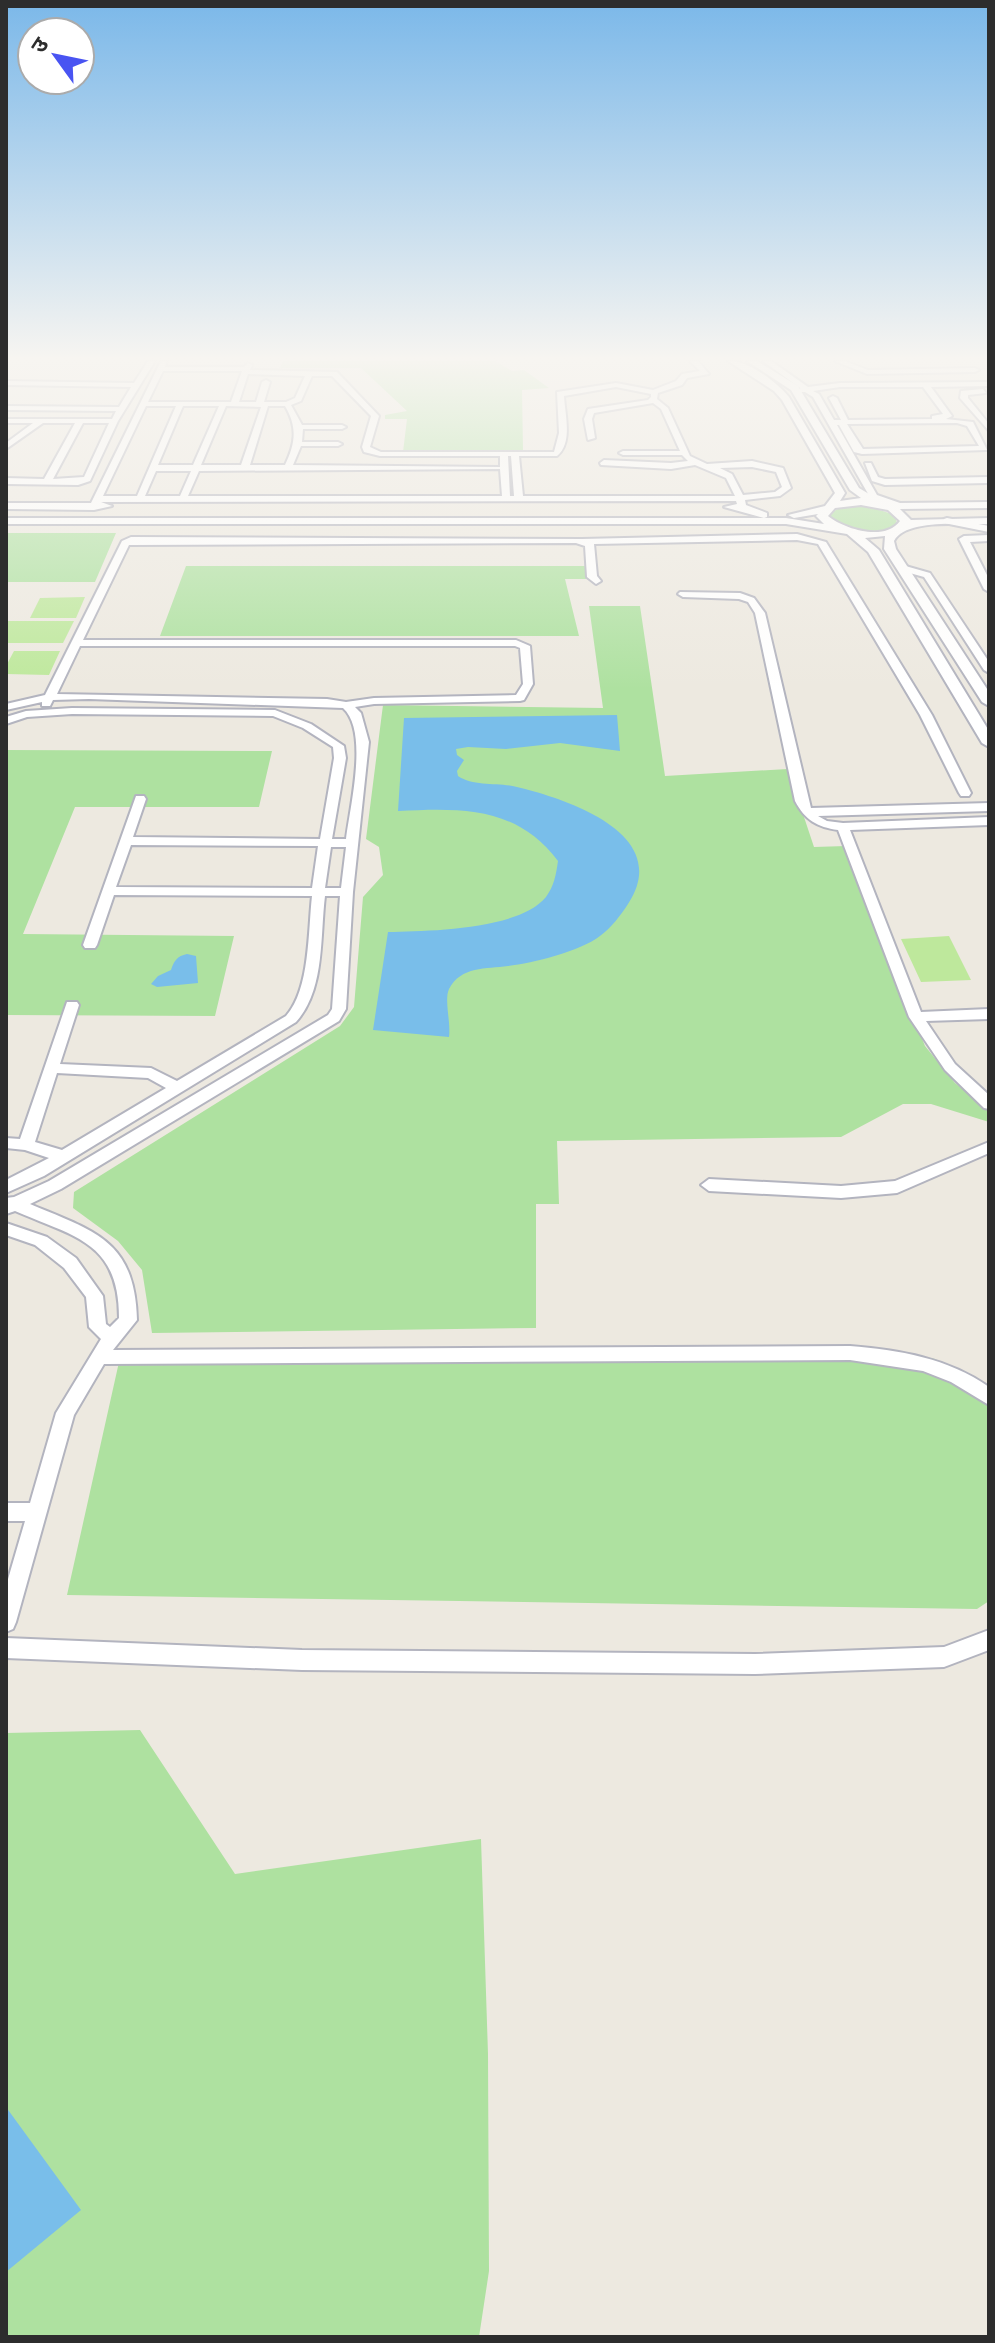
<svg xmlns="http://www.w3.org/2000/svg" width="995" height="2343" font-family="Roboto,'Noto Sans Devanagari',sans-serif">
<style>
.green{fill:#aee1a0}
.pitch{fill:#bee89c}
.water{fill:#79beea}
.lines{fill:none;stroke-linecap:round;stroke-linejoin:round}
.minor-casing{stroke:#b3b4bf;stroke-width:4}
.tertiary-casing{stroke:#b3b4bf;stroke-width:4}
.minor{fill:#fff;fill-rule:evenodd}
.tertiary{fill:#fff;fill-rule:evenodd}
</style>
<rect width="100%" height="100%" fill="#ede9e0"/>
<!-- green -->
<path class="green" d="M283,361H495L512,371L524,370L549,388L522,390L523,451L403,452L407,419H385V415L407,411L361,368H280Z
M864,505L895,515L897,524C880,536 843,535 830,517L832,512L840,508Z
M6,533H116L95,582H6Z
M186,566H586V579H565L579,636H160Z
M589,606H640L665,776L788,769L814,847L846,846L925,1046L955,1083L989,1110V1122L931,1104H903L841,1137L557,1141L559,1204H536V1328L152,1333L142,1270L118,1241L73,1208L74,1192L340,1026L354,1007L363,897L383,875L379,847L366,839L383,705L603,708Z
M6,750L272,751L259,807H75L23,934L234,936L215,1016L6,1015Z
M896,1351L935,1359L989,1389V1601L977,1609L67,1595L119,1362Z
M140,1730L235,1874L481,1839L488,2054L489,2271L479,2337H6V1733Z"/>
<!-- pitch -->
<path class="pitch" d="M85,597L76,618H30L40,598Z
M6,621H74L63,643H6Z
M14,651H60L49,675L6,674V666Z
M949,936L971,980L921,982L901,939Z"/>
<!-- water -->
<path class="water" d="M617,715L620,751L560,743L506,749L468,747L456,749L457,755L464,760L457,771L458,776C474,787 498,782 517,787C567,799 674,834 628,904C621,915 611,928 600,936C581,951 533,963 508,966C486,969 461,966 449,989C444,1000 451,1022 449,1037L373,1030L388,932C429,931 519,930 546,897C554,886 556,875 558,861C516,806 462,808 398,811L404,718Z
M187,954L196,956L198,983L157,987L151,984L158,976L171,970C174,961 177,956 187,954Z
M6,2107L81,2210L6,2272Z"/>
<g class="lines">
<!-- minor casing -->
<g class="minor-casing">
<path id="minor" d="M148,361H155L118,421L90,481L78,485L6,484V478L44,479L75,423H43L6,449V443L33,423H6V419H112L116,411L6,410V406L119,407L131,387L6,385V381L134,383ZM83,423H109L84,477L53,479Z
M161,361H167L165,367H244L248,363L252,365L250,370L337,372L379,416L370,447L381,452H554L559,433L557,392L616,383L653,390L676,381L682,374L700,371L690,361H698L709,374L687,378L682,385L658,393L657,399L668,408L690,456L707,464L752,461L783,468L791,488L780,496L745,500L746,505L767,513V517L764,518L724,507L737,504L736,501L101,502L112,506L94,510L6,509V503H91ZM163,371H242L231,402H148ZM248,374L305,376L295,398L286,402H264L270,382L266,380L262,382L256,402H239ZM312,376H332L371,416L362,447L364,452L380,456H500V467L293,465L301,446H338L342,444L338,442H302L303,429H342L346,427L342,425H302L291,405L301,401ZM616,387L651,394V397L648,400L588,409L584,419L588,440L595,438L592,419L594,413L653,403L661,409L680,451H623L619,453L623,455H682L688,461L671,463L604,460L600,463L601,465L671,469L695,465L726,478L735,496H523L519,456H557C573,443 565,415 564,396ZM146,406H176L137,496H103ZM183,406H219L193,465H158ZM226,406L261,407L241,465H201ZM268,406H285C298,428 295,444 285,465H250ZM508,456H511L514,496H510ZM752,467L776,472L782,487L775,492L743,495L732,474L720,468ZM500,469L502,496H188L199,471ZM156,471H191L180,496H145Z
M763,361H771L808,387L840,383L989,382V386L931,387L952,416L946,419L973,422L987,450L862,454L854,452L839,425H837L877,495L900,503L989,502V508L899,509L871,499L813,397L805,392H799L800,388ZM840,387H923L943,414L932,416V419L848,420L837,398L833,396L829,398L841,420H834L819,394L813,391ZM957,423L967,426L979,446L863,449L847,424Z
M835,361H845L868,370L975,368L979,370L975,372L867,374Z
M983,389L986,393L968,395V398L989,424V431L960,398L961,391Z
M865,463H871L878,477L885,479L989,477V483L885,485L872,481Z
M947,518L989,526V532L944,523V519Z
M797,534L826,542L932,715L971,793L969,796H961L959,793L920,715L818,544L797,540L594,544L597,576L601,581L596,584L587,577L585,546L576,543L129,545L83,640H516L530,646L533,684L524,700L520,701L374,704L355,707L361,713L369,742L353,892L346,1009L339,1021L61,1189L30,1204C94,1231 135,1240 137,1320L113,1350L850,1346C899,1350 948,1358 989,1387V1405L951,1382L923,1371L850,1360L104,1364L74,1415L16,1622L13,1629L6,1632V1586L25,1521H6V1503H30L56,1413L101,1339L89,1327L86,1297L64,1268L35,1245L6,1235V1223L47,1237L76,1258L103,1296L106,1324L110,1327L119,1318C119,1242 75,1237 15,1211L6,1214V1198L14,1197L49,1181L328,1015L332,1009L340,896H325C320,937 325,990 296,1022L44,1176L6,1193V1180L49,1158L25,1150L6,1148V1138L20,1139L67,1002H77L79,1005L60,1064L151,1068L177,1081L286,1016C310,989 308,931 312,896L114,895L97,945L95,948H85L83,945L136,796H144L146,799L133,837L320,839L334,758L333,747L303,728L273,716L72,714L27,717L6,724V717L26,711L72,708L275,710L311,724L344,746L346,758L332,839H346C350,806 369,731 343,708L89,699L53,700L50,706H42V702L6,710V704L45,695L122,541L131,537L582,539ZM80,646H515L520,648L523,684L516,695L374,698L346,702L327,699L57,694ZM131,845L318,846L312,888L116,887ZM331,847H346L341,888H325ZM57,1073L148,1078L166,1088L62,1150L35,1142Z
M989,535V541L970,542L989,579V592L984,589L959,539L964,536Z
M902,565L930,573L989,662V673L984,670L924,577L899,570L897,568Z
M680,592L740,593L754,598L765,613L811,808L989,803V811L818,816L827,821L843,823L989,817V825L850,830L921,1012L989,1009V1019L926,1021L955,1064L989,1095V1109L984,1108L945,1070L909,1017L838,830C817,827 805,820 795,801L755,613L748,602L739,599L683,597L678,594Z
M989,1142V1153L897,1193L841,1198L709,1191L701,1185L709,1179L841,1186L895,1181Z
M989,1630V1650L944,1667L755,1674L302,1670L6,1658V1638L302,1650L755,1654L944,1647Z"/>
</g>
<!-- tertiary casing -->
<g class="tertiary-casing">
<path id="tertiary" d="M728,361C749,360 776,382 789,397L845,493L840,501L861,498L850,490L791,390L747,361H757L798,386L859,488L879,500L896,505L911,520L989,518V524C965,525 906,518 894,541L896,549L989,692V706L982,702L884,549L885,536L865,538L879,550L989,731V747L982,743L868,552L847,534L786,524H6V518H786L824,524L816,516L818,514L794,518L788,515L825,506L835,493L782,400L774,391ZM861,505L888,510L900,521C885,542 844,529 828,516L835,508Z"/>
</g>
<!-- minor -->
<use href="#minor" class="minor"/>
<!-- tertiary -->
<use href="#tertiary" class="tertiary"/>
</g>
<!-- sky -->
<linearGradient id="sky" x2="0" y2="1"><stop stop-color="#7bb8e9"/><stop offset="0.52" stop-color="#f7f5f1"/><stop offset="1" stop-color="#f7f5f1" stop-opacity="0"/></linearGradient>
<rect width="995" height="689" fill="url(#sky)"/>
<!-- border -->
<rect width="995" height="2343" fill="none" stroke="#2d2d2d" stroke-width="16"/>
<!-- north arrow -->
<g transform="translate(56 56) rotate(303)"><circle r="38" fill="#ffffff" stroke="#ababab" stroke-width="2"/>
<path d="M0-6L14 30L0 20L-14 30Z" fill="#4954f2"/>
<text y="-12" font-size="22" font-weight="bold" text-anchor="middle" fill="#2d2d2d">उ</text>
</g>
</svg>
